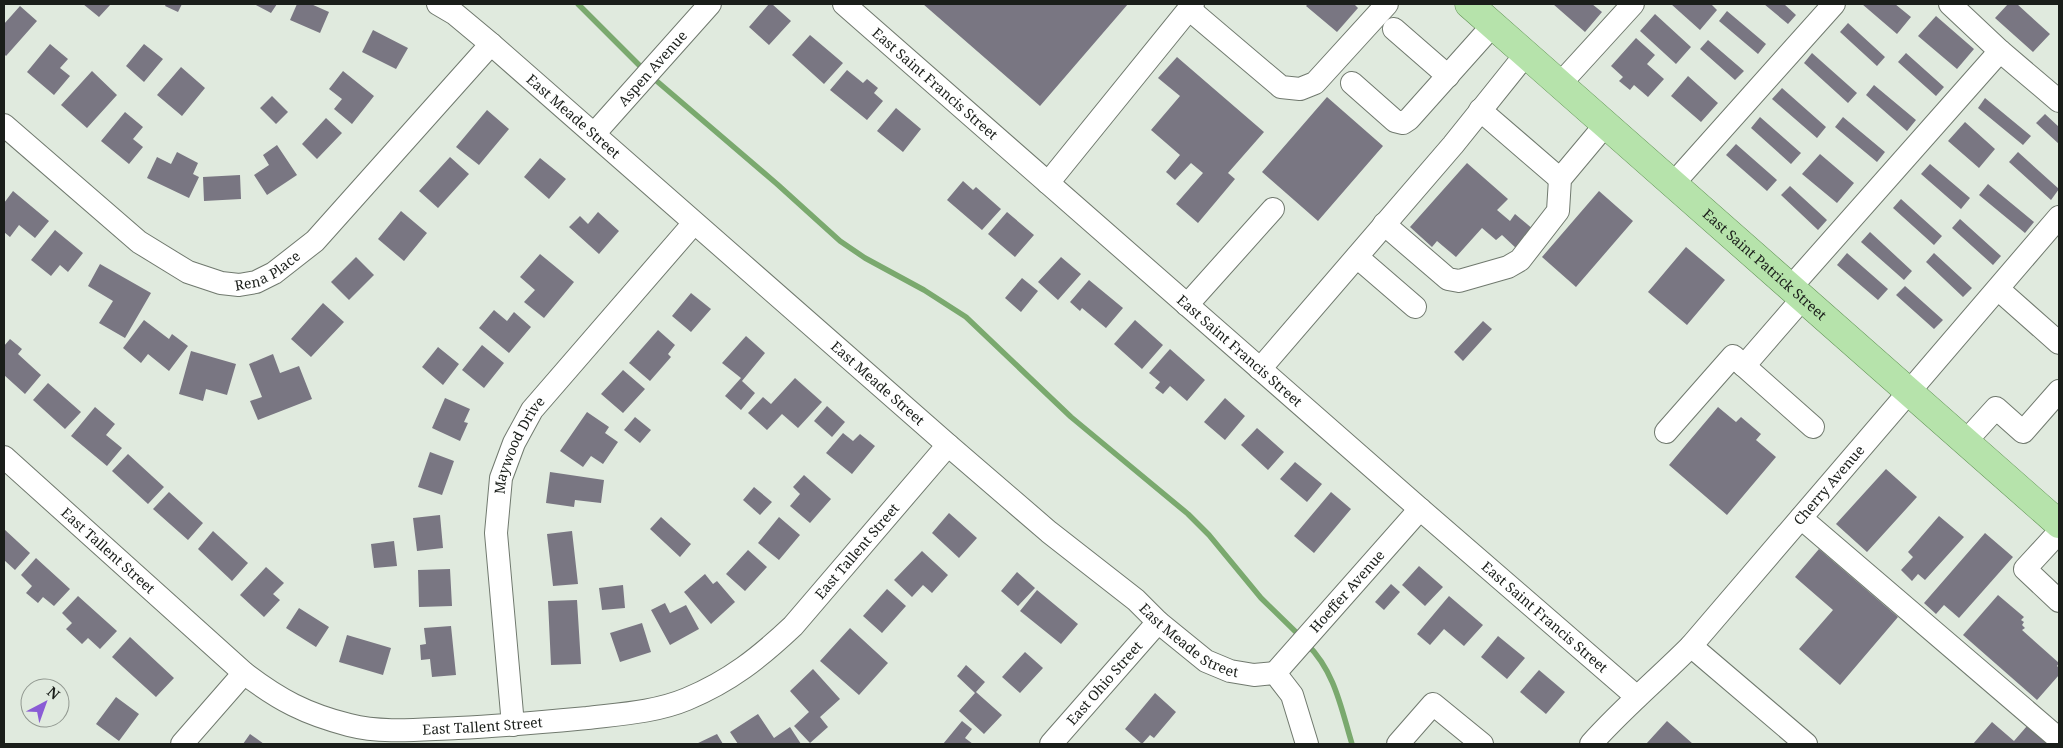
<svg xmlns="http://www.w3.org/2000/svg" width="2063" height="748" font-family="'Noto Serif',serif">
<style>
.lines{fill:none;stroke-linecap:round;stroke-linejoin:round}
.stream{stroke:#7aa96e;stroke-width:5.5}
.building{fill:#797682}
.minor-casing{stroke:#70796e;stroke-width:24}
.major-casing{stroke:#609254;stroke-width:29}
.minor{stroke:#fff;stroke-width:22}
.major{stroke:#b6e3ab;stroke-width:28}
.labels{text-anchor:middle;stroke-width:4;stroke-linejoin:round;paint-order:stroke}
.street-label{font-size:14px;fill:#1a1e1a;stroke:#e0eade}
</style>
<rect width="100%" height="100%" fill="#e0eade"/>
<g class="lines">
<!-- stream -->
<path class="stream" d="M578,4L645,71
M652,77L777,184L840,241L865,258L924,290L966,317L1071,417L1188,514L1209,535L1261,598L1301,637
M1307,644C1335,672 1341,708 1352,744"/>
</g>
<!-- building -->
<path class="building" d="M83,4H111L99,17Z
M166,4H182L178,12L165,6Z
M254,4H277L271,13Z
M297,4H311L329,12L320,33L290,20Z
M769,4H772L791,21L769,45L749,27Z
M923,4H1128L1040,106Z
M1308,4H1354L1358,8L1337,32L1306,6Z
M1553,4H1592L1602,12L1585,32Z
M1671,4H1711L1717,10L1700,30Z
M1764,4H1784L1796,15L1788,24Z
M1862,4H1895L1911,17L1897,34Z
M2008,4H2017L2050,34L2033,52L1995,18Z
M20,6L37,21L6,56L4,54V24Z
M1727,11L1766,44L1758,54L1719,21Z
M1655,14L1691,47L1676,64L1640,31Z
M1936,16L1974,49L1957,69L1918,36Z
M1848,23L1885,57L1877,66L1840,32Z
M373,30L408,48L396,69L362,52Z
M810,35L843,63L824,84L792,55Z
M1636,38L1655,55L1647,64L1664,79L1648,97L1634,85L1630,90L1619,81L1623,77L1611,66Z
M1708,40L1744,71L1735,80L1700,49Z
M50,44L68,59L60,68L70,76L54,95L27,72Z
M144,44L163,59L144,82L126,66Z
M1812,53L1857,93L1848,103L1804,63Z
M1906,53L1944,87L1936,96L1898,62Z
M1177,57L1264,132L1228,173L1235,179L1198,223L1176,204L1203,173L1191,163L1175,180L1166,172L1180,155L1151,130L1180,96L1158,78Z
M181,67L205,88L182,116L157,95Z
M847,70L863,83L867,79L878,88L874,93L883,101L867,120L830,90Z
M92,71L117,95L87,128L61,105Z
M343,71L374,96L352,124L334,109L342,99L329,89Z
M1688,76L1718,103L1701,122L1671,96Z
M1874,85L1916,120L1907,131L1866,95Z
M1782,88L1826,127L1817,138L1772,99Z
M272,96L288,112L276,124L260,108Z
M1327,97L1383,146L1318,221L1262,172Z
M1985,98L2031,136L2023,145L1978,108Z
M896,108L921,129L903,152L877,131Z
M487,110L509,129L479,165L456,147Z
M125,112L143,127L133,139L143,147L129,164L101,141Z
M2045,114L2059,127V144L2036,123Z
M1760,117L1801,153L1791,164L1751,128Z
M1843,117L1885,152L1877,162L1835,127Z
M326,118L342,133L317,159L302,144Z
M1965,122L1995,149L1979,168L1948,141Z
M1736,144L1777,180L1767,191L1726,155Z
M277,145L297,175L267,195L254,175L269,165L263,155Z
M177,152L198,163L193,174L199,177L189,198L147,178L157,157L171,164Z
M2018,152L2059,189L2051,200L2009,162Z
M1820,154L1854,183L1837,203L1802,174Z
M450,157L469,174L438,208L419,191Z
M540,158L566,179L549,199L524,177Z
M1467,163L1508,199L1497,210L1510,221L1515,214L1534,230L1517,249L1502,235L1496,240L1482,228L1456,257L1437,241L1432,247L1410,227Z
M1930,164L1970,198L1961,209L1921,174Z
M240,175L241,199L204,201L203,177Z
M963,181L973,190L976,187L1001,209L982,230L947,200Z
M1988,184L2034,222L2025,233L1979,195Z
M1790,186L1827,220L1818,230L1781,195Z
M13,191L49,221L35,238L19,225L10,237L4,232V203Z
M1599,191L1633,221L1576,287L1542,257Z
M1901,199L1942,236L1934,245L1893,208Z
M401,211L427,233L404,261L378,239Z
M598,212L619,231L599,254L569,227L580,216L588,224Z
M1007,212L1034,235L1015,257L988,234Z
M1960,219L2001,256L1993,265L1952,228Z
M55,230L83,253L68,272L60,265L51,276L31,260Z
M1870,232L1912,271L1904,280L1861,242Z
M1686,247L1725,280L1687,325L1648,292Z
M1847,253L1888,289L1878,300L1837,265Z
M1934,253L1972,288L1963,297L1926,262Z
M540,254L574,282L544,318L524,302L535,290L520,277Z
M356,257L374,275L349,300L331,282Z
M1061,257L1081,274L1058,300L1038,282Z
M100,264L151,293L125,338L99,323L113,301L88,286Z
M1022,278L1038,291L1021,312L1005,298Z
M1089,280L1123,308L1106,328L1082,308L1080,311L1070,302Z
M1905,286L1943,320L1934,329L1896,295Z
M691,293L711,309L691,332L672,316Z
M323,303L344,322L311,357L291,339Z
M494,310L507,321L514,312L531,327L509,353L479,328Z
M144,320L169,339L172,334L188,346L169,371L148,354L141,363L123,348Z
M1135,320L1163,345L1142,369L1114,344Z
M1483,321L1492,329L1463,361L1454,352Z
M658,330L675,345L668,354L671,357L650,381L629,363Z
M746,336L765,353L742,381L755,393L741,410L725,396L741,378L722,363Z
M10,339L22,349L18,354L41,375L25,394L4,375V346Z
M482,345L504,363L484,388L462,370Z
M438,347L459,364L443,385L422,367Z
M1170,349L1205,380L1187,401L1170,386L1163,394L1155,388L1160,382L1149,373Z
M191,351L236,364L227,395L206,389L203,401L179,394Z
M273,354L280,373L299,366L312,399L258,420L250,401L262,397L249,364Z
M623,370L645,389L623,413L601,394Z
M795,378L822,402L798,428L782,414L767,430L748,413L763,397L771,404Z
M48,383L81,412L65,429L33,400Z
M445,398L470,409L464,422L468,423L460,441L432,428Z
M1225,398L1245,416L1225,440L1204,422Z
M827,406L845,422L832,437L814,421Z
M95,407L115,424L106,435L122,448L107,466L71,436Z
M1718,407L1736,422L1741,417L1761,434L1756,440L1776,457L1727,515L1669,465Z
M587,412L609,427L605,433L618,442L603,464L591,456L583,467L560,451Z
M635,417L651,430L640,443L624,430Z
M1257,428L1284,452L1268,470L1241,445Z
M843,433L853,441L860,434L875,446L852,474L826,453Z
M430,452L454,461L442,495L418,487Z
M128,454L164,487L148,504L112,471Z
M1295,462L1322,484L1307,502L1280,479Z
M1886,469L1917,497L1867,552L1836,524Z
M550,472L604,480L601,503L575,500L574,507L546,503Z
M804,475L831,499L810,523L790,506L800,494L793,487Z
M754,487L772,502L760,515L743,500Z
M169,492L203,523L188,540L153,509Z
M1331,492L1351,509L1314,553L1294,536Z
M949,513L977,538L959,558L932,533Z
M440,515L443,548L417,551L413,518Z
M1939,516L1964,537L1925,580L1918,574L1912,581L1901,570L1913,557L1908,552Z
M661,517L691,544L680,557L650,529Z
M779,517L800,535L779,560L758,543Z
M4,529L30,553L15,570L4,560Z
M213,531L248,563L232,581L198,549Z
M572,531L578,584L553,586L547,534Z
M1985,533L2013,557L1959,618L1944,605L1936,614L1924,603Z
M394,541L397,566L374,568L371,544Z
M1819,549L1898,617L1840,685L1799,649L1833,610L1795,577Z
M748,550L767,567L745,591L726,574Z
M922,551L948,575L932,593L923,585L912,597L894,580Z
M36,558L70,589L54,606L43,597L38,603L26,593L32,586L21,575Z
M1419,566L1443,587L1425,606L1402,585Z
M266,567L284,583L273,594L280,600L264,617L240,595Z
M450,569L452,606L419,607L418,570Z
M1017,572L1035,588L1018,606L1001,591Z
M705,574L713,584L717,581L735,602L711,624L684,592Z
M1391,584L1400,592L1384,610L1375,602Z
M623,585L625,608L602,610L599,588Z
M887,589L906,606L882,633L863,616Z
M1037,590L1078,624L1061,644L1020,611Z
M1998,595L2024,617L2021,620L2024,622L2022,625L2025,628L2022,630L2059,663L2057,666L2059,668V675L2037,700L1963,635Z
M78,596L117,631L100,649L88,638L82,644L66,629L72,623L62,613Z
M1449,596L1483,625L1464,646L1444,629L1430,645L1417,634Z
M577,600L581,664L551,665L548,601Z
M665,603L670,613L686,605L699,629L670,645L651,610Z
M299,608L329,627L316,647L286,628Z
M642,623L651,652L620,662L610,633Z
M451,626L456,675L432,677L430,659L421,660L420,645L426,644L424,628Z
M850,628L888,663L859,695L820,661Z
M347,635L391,648L383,675L339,662Z
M1498,636L1525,658L1507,679L1481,657Z
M130,637L174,678L156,697L112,657Z
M1025,652L1043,668L1020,693L1002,677Z
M966,665L985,682L976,692L1002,715L984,734L959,711L975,693L957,676Z
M813,669L840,699L820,717L828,727L810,743L794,726L809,712L790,691Z
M1539,670L1565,692L1546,714L1520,692Z
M1155,693L1176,712L1154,738L1150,735L1142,744L1125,729Z
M116,697L139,714L119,741L96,724Z
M758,714L774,738L790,727L801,744H738L730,732Z
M962,721L972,729L965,738L973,744H943Z
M1667,721L1693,744H1646Z
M1992,722L2014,741L2027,726L2049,744H1973Z
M250,734L264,744H243Z
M717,734L723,744H696Z"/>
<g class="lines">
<!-- minor casing -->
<g class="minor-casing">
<g id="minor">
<path id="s1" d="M438,4L455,14L491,44L948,445L1049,532L1136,600L1158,622L1206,661L1230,671L1254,675L1275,673L1292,695L1307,744"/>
<path id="s2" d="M844,4L1420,509L1637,697"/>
<path d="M1950,4L2000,51L2059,101"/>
<path d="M1189,9L1281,87L1300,89L1315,83L1387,4"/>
<path d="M1394,29L1448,76"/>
<path d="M1352,83L1395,121L1403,123L1409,119L1493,25"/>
<path d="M1560,84L1633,4"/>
<path d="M1480,110L1560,179"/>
<path id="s3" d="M4,125L139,242L188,272L221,283L239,285L256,282L274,273L315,241L491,44"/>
<path id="s4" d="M594,134L710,4"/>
<path d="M1048,183L1193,4"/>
<path d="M1673,184L1834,4"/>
<path d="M1384,224L1448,279L1459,281L1508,267L1520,260L1558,211L1560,179L1606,124"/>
<path d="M1357,257L1415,307"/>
<path d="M1791,287L2000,51"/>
<path d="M1998,289L2059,343"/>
<path d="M1187,305L1273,209"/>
<path d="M1744,366L1803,298"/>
<path d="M1260,369L1453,145L1526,54"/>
<path d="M1666,432L1733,356L1813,427"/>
<path d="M1966,441L1996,408L2023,432L2059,391"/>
<path id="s5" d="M4,457L244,673C279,700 306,714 349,725C384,734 423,729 458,728C502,726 544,722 587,718C621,714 656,712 687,699C730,681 759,658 793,626L948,445"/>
<path d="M1801,518L2059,739"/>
<path d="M2059,532L2025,569L2059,601"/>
<path d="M1691,646L1806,744"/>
<path id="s6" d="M1275,673L1420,509"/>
<path id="s7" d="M513,725L496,533L501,478L514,443L532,410L694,223"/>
<path d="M182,744L244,673"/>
<path id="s8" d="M1051,744L1158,622"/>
<path d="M1398,744L1433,704L1482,744"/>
<path id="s9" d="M1591,744C1622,709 1658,679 1691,646L2059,217"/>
</g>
</g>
<!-- major casing -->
<g class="major-casing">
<g id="major">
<path id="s10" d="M1469,4L2059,524"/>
</g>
</g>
<!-- minor -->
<use href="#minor" class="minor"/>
<!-- major -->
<use href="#major" class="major"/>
</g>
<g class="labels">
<!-- street labels -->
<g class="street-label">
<text dy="5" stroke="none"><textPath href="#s4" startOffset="88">Aspen Avenue</textPath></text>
<text dy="5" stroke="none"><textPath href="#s2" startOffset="121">East Saint Francis Street</textPath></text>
<text dy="5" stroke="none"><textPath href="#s1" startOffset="176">East Meade Street</textPath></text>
<text dy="5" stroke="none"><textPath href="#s10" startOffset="394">East Saint Patrick Street</textPath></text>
<text dy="5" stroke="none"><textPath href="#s3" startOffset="321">Rena Place</textPath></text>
<text dy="5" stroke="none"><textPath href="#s2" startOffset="526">East Saint Francis Street</textPath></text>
<text dy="5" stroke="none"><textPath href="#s1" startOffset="581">East Meade Street</textPath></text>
<text dy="5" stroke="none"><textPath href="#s7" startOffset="285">Maywood Drive</textPath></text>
<text dy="5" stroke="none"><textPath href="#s9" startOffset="352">Cherry Avenue</textPath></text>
<text dy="5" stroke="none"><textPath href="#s5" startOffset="140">East Tallent Street</textPath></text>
<text dy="5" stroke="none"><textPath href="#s5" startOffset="1010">East Tallent Street</textPath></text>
<text dy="5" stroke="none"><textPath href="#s6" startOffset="109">Hoeffer Avenue</textPath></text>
<text dy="5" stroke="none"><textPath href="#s2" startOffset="931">East Saint Francis Street</textPath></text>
<text dy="5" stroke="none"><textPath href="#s1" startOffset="986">East Meade Street</textPath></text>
<text dy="5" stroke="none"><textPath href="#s8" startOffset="81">East Ohio Street</textPath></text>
<text dy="5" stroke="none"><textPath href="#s5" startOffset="575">East Tallent Street</textPath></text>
</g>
</g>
<!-- border -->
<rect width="2063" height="748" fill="none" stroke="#1a1e1a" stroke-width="10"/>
<!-- north arrow -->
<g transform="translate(45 703) rotate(41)"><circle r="24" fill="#e0eade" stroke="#919890"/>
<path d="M0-4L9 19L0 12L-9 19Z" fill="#8a5cd5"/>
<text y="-8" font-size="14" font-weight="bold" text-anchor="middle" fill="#1a1e1a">N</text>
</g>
</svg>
